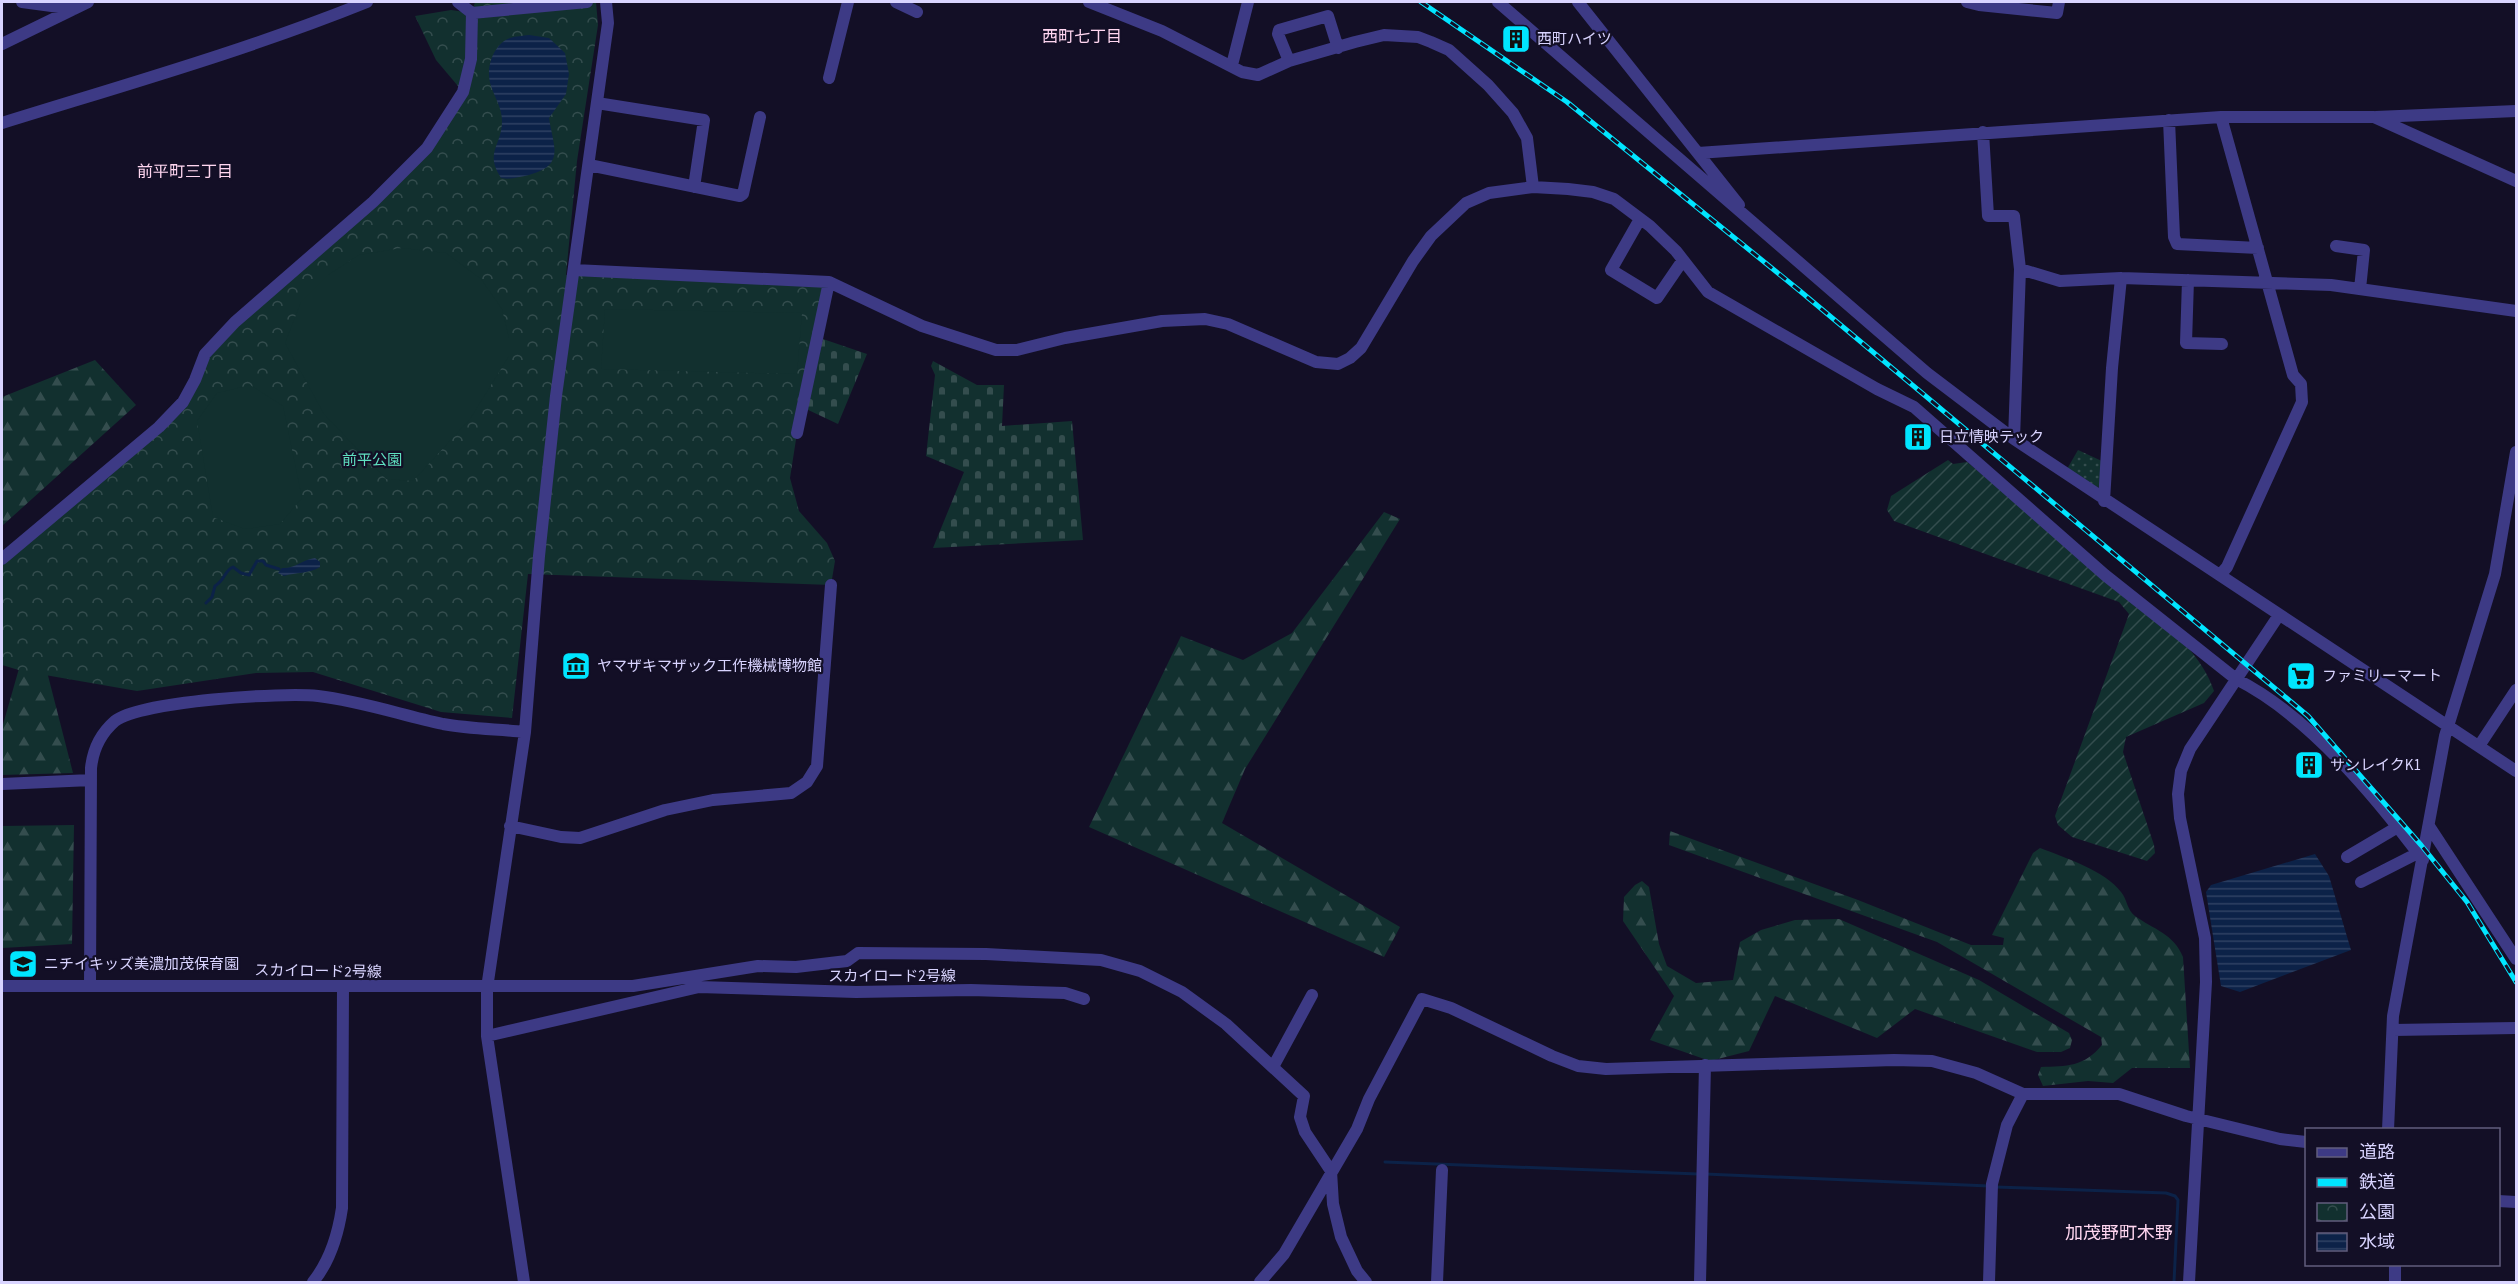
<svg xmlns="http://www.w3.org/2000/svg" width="2518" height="1284" font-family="'Source Sans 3','Noto Sans JP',sans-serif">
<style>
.grass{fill:url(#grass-dots)}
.forest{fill:url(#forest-firs)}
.cemetery{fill:url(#cemetery-stones)}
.park{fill:url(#park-crowns)}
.garden{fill:url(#garden-furrows)}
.pitch{fill:#12302f}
.water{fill:url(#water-rules)}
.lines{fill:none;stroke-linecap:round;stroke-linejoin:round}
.stream{stroke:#0c2248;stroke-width:3}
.minor{stroke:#3d3a85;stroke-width:12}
.rail-casing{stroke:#00e5ff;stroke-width:5}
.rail{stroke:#130f26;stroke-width:3;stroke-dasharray:9;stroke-linecap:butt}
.labels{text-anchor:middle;stroke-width:4.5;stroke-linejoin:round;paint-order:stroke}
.poi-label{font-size:15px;fill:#d9d4ff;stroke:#130f26;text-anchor:start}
.park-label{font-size:15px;fill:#5fe0c0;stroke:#130f26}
.street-label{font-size:15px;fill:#d9d4ff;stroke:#130f26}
.neighbourhood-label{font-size:16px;fill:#ffd6f0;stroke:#130f26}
.quarter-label{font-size:18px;fill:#ffd6f0;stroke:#130f26}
</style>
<defs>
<pattern id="grass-dots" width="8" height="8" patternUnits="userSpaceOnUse" patternTransform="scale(1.5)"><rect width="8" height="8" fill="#12302f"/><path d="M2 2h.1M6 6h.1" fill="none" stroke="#344d4e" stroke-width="1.8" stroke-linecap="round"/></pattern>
<pattern id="forest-firs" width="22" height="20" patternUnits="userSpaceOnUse" patternTransform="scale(1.5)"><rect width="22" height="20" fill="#12302f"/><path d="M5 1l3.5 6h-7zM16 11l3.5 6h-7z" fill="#344d4e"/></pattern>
<pattern id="cemetery-stones" width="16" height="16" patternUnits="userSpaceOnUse" patternTransform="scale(1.5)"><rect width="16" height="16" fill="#12302f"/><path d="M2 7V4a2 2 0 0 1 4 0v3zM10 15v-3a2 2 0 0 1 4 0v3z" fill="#344d4e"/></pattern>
<pattern id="park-crowns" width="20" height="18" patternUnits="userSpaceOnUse" patternTransform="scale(1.5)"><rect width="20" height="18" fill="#12302f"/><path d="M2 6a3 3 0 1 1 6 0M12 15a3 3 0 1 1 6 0" fill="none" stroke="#344d4e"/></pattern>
<pattern id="garden-furrows" width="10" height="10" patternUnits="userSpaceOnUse" patternTransform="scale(1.5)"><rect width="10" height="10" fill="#12302f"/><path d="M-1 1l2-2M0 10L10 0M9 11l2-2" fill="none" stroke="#344d4e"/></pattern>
<pattern id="water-rules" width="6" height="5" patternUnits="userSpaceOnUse" patternTransform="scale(1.5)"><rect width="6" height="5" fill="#0c2248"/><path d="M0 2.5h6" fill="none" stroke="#2f4163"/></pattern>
</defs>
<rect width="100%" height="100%" fill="#130f26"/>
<!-- grass -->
<path class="grass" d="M2078,450L2104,462L2098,489L2067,469Z"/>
<!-- forest -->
<path class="forest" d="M95,360L136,405L2,526V397Z
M1384,512L1400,519L1245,769L1222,823L1400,927L1384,957L1089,827L1181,636L1243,660L1292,633Z
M22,658L44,660L73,773L2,775V728Z
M74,825L72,944L2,948V826Z
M1670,831L1858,900L1971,945H2003L2004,938L1992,935L2033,853L2040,848C2063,857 2106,871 2121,892C2127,899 2127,910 2135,916C2153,929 2174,934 2183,957L2190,1068H2132L2113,1083L2088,1081L2043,1086L2038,1075L2041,1067C2067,1066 2084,1067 2102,1045L2101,1037L1937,942L1669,845Z
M1642,881L1649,887L1659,944L1667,966L1696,983L1733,980L1740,942L1761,930L1795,920L1839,919L1979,980L2069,1033L2072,1040L2070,1048L2061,1052H2037L1915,1009L1877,1038L1775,996L1749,1051L1710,1061L1650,1040L1674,996L1623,921L1624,897L1635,885Z"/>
<!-- cemetery -->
<path class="cemetery" d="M823,339L867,354L838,424L804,408Z
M933,361L977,385H1004L1002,426L1072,421L1083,540L933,548L964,472L926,456L935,375L931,366Z"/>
<!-- park -->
<path class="park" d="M475,2H596L598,25L577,161L566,275L829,282L797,433L790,478L799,511L827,543L835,561L831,585L528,574L512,718L441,712L313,672L256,673L137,691L22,671L2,665V561L183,402L205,354L427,148L463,92L436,60L415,16L451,10L472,13Z"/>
<!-- garden -->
<path class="garden" d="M1948,460L1953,464L1967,462L2185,644C2198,659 2208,673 2214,691L2204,703L2126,737L2123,752L2154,845L2155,853L2147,861L2072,837L2058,825L2055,816L2129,614L2119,602L1894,521L1887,510L1891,496Z"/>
<!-- pitch -->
<path class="pitch" d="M402,248L446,253L481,279L502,309L509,338V356L470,419L413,481L386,479L324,414L285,343L301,302L328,275L359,255Z
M605,309L802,313L797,374L601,369Z
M250,385L283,406L302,498L280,524L245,529L213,517L197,421L217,393Z"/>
<!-- water -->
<path class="water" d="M529,35L549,38L565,53L569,74L566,94L549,118C553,146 566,165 529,175C519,177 511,180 501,178C484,152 502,146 502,121C502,108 495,98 491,86C485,69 493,44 510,38C516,36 523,36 529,35Z
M315,558L320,562V567C309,574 296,572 284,576L278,573L282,568C294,569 302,560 315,558Z
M2315,854L2329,876L2351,950L2240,992L2221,986L2206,892L2211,885Z"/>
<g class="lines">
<!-- stream -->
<path class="stream" d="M206,603L212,597L215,586C226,579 224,571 233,567L241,573L249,575L257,561H263L266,565L279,569
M1385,1162L1698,1174
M1705,1174L1989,1186
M1995,1187L2166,1193L2175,1196L2178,1200L2174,1282"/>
<!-- minor -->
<path class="minor" d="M22,2L74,9
M458,2L472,13L587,2
M896,2L917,12
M1089,2L1162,31L1242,72L1258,75L1289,61L1355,42L1384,35L1418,37L1431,42L1449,50L1488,85L1513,113L1527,138L1533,187
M1498,2L1927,373L2014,439L2516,771
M1578,2L1739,205
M1967,2L1979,5L2057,13L2059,2
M2,44L88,2
M1289,61L1278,34L1279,30L1328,16L1338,48
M1232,65L1248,2
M829,78L848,2
M597,103L704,120L694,187
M2376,117L2516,111
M2169,120L2174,237L2177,244L2258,248
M2,123C124,85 248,50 367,2
M1983,132L1988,216H2014L2020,269L2014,439
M1698,153L2221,117H2374L2516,181
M589,165L740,196L743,194L760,117
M1640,219L1611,270L1657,298L1683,260
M2336,246L2364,250L2360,289
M2020,269L2060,281L2121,278L2331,285L2516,311
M574,270L829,282L922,326L996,350H1017L1065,338L1162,321L1205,319L1228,324L1316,362L1338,364L1350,358L1361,348L1413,261L1431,236L1466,203L1489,193L1533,187L1568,189L1593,192L1614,199L1650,226L1676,251L1708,292L1877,389L1914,407L2105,575L2236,679C2308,715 2375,796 2423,860
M2188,280L2186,343L2222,344
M797,433L829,282
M2104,501L2112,368L2121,278
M2,559L159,427L183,402L195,380L205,354L235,322L373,202L427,148L463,92L471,59L472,13
M2220,575L2227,567L2302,402L2301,384L2293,375L2221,117
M2479,746L2516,690
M2,784L91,780
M510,826L561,837L580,838L665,810L713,800L791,793L807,782L817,766L831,585
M2429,826L2516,959
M2347,857L2396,828
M2361,882L2418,853
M90,984L91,768C93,749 100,734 115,721C141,701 283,692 318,696C361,701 401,715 443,724C470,729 498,729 525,732
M2,986H633L758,966L796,967L847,961L858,953L986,954L1101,960L1140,971L1182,992L1226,1024L1304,1096L1300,1117L1305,1132L1331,1171L1333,1204L1341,1237L1357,1271L1366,1282
M2393,1030L2516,1028
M487,1036L699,987L856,992L971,990L1065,993L1084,999
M1273,1067L1312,995
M2388,1130L2393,1016L2445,736L2495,574L2516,452
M2498,1201L2516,1202
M2395,1264V1282
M313,1282C330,1261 338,1235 342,1208L343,987
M524,1282L487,1036V988L525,732L539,556L556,396L608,23L606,2
M1260,1282L1284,1254L1357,1129L1369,1099L1422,999L1451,1008L1552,1056L1578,1066L1606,1069L1894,1060L1932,1061L1976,1073L2023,1094H2119L2186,1116L2280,1139L2306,1142
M1437,1282L1442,1170
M1700,1282L1705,1065
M1989,1282L1992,1184L2007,1125L2023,1094
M2189,1282L2206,982L2205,938L2180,818L2178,794L2181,771L2190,749L2279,615"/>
<!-- rail casing -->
<g class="rail-casing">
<path id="rail" d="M1421,2L1567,102L1800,291L2308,716L2421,845L2467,902L2516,982"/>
</g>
<!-- rail -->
<use href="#rail" class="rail"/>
</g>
<!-- icons -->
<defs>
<g id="building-square" transform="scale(1.5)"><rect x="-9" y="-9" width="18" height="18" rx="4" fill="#00e5ff" stroke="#130f26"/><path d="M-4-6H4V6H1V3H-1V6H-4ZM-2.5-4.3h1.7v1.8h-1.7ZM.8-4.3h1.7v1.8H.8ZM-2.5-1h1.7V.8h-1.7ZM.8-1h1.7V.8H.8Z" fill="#111"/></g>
<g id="museum-square" transform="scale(1.5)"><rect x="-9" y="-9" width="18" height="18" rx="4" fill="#00e5ff" stroke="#130f26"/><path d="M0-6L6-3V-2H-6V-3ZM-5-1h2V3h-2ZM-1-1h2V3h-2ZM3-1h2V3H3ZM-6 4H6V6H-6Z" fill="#111"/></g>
<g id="supermarket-square" transform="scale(1.5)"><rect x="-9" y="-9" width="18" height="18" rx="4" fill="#00e5ff" stroke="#130f26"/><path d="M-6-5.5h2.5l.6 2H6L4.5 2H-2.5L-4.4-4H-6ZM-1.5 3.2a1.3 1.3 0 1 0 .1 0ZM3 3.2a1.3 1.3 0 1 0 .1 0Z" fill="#111"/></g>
<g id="school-square" transform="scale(1.5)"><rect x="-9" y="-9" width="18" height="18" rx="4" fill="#00e5ff" stroke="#130f26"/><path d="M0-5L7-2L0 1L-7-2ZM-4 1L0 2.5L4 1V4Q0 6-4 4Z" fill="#111"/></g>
</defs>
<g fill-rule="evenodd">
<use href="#building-square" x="1516" y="39"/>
<use href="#building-square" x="1918" y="437"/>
<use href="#museum-square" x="576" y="666"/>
<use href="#supermarket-square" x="2301" y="676"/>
<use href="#building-square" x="2309" y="765"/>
<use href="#school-square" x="23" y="964"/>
</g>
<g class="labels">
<!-- poi labels -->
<g class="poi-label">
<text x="1537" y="44">西町ハイツ</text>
<text x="1939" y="442">日立情映テック</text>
<text x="597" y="671">ヤマザキマザック工作機械博物館</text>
<text x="2322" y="681">ファミリーマート</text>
<text x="2330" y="770">サンレイクK1</text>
<text x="44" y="969">ニチイキッズ美濃加茂保育園</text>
</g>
<!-- park labels -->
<g class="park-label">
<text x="372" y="465">前平公園</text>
</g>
<!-- street labels -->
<g class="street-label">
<text transform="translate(318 971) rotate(1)" y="5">スカイロード2号線</text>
<text x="892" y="981">スカイロード2号線</text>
</g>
<!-- neighbourhood labels -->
<g class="neighbourhood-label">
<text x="1082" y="42">西町七丁目</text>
<text x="185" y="177">前平町三丁目</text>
</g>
<!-- quarter labels -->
<g class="quarter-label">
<text x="2119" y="1239">加茂野町木野</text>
</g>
</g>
<!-- border -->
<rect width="2518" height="1284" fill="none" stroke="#d9d4ff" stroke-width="6"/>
<!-- legend -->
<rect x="2305" y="1128" width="195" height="138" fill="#130f26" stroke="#625e7d" stroke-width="1.5"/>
<rect x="2317" y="1148" width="30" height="9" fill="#3d3a85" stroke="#625e7d" stroke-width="1.5"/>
<text x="2359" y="1158" font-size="18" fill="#d9d4ff">道路</text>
<rect x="2317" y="1178" width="30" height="9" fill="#00e5ff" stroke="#625e7d" stroke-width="1.5"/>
<text x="2359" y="1188" font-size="18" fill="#d9d4ff">鉄道</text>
<rect x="2317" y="1203" width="30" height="18" fill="url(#park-crowns)" stroke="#625e7d" stroke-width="1.5"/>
<text x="2359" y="1218" font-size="18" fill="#d9d4ff">公園</text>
<rect x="2317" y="1233" width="30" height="18" fill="url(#water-rules)" stroke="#625e7d" stroke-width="1.5"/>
<text x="2359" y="1248" font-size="18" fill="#d9d4ff">水域</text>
</svg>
